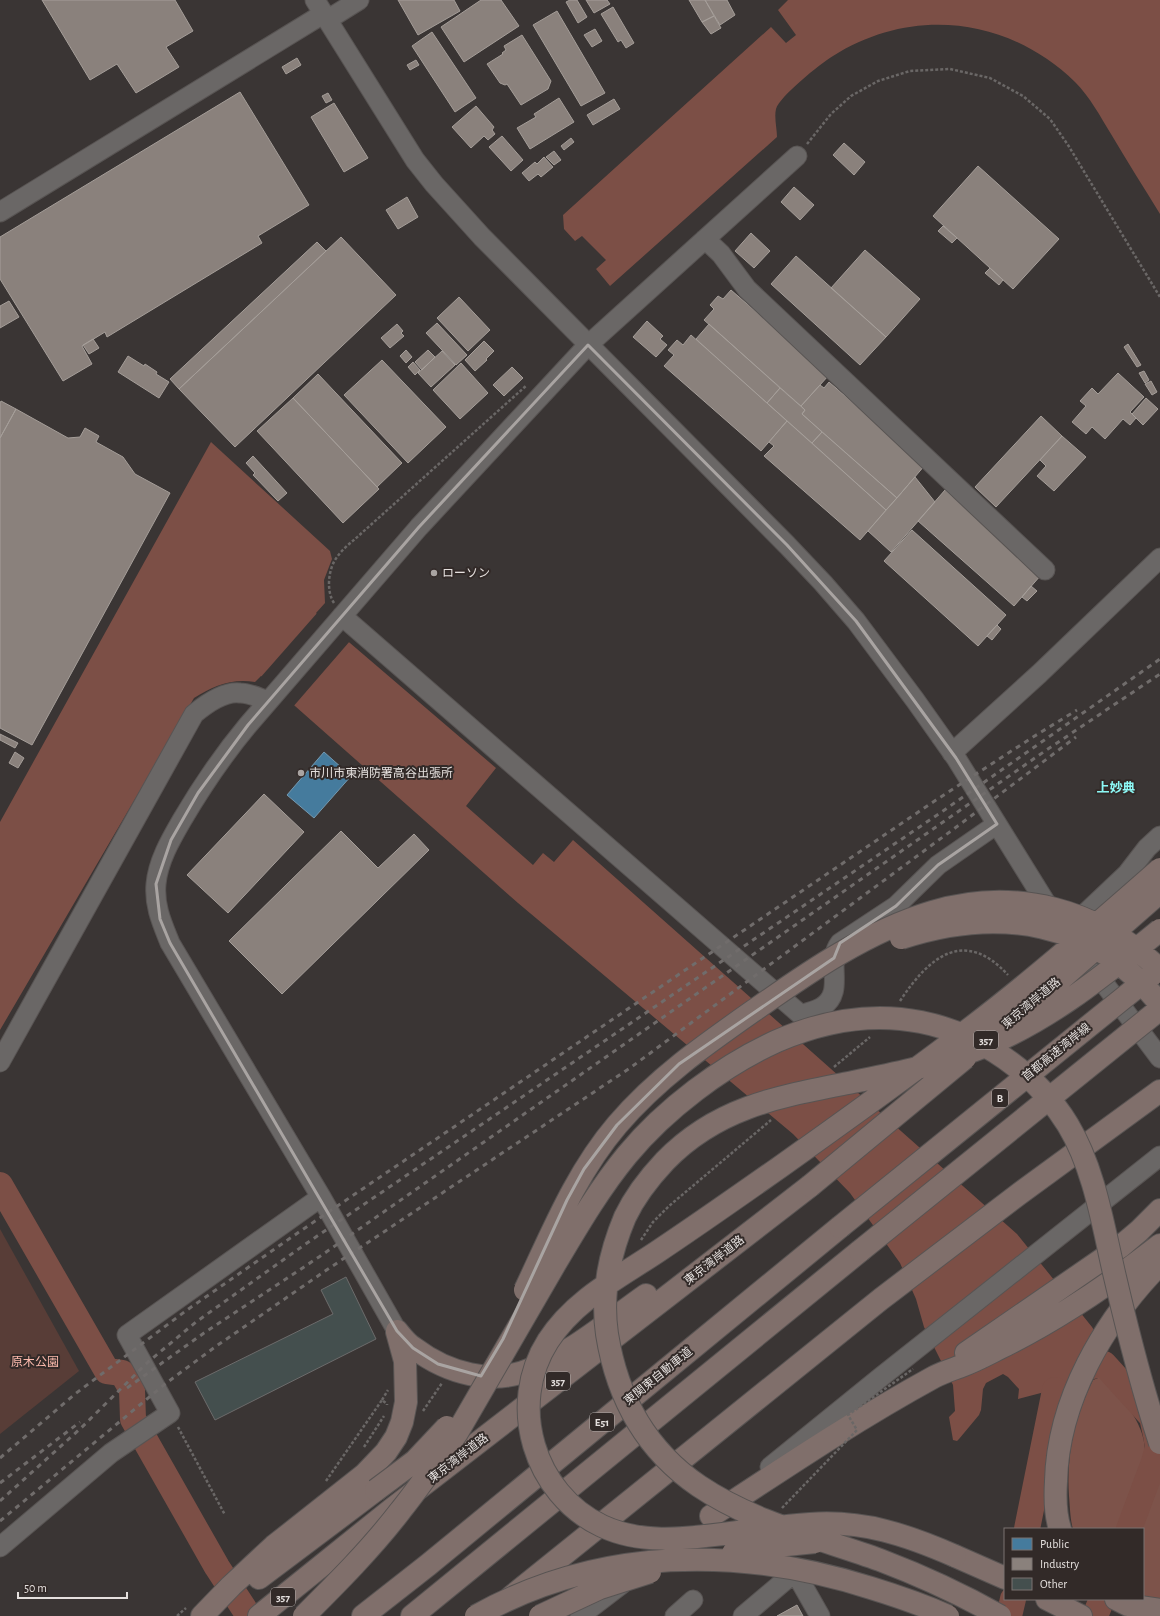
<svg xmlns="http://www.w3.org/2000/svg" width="1160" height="1616" font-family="'Alegreya Sans','Noto Sans JP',sans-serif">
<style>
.green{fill:#583d37}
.forest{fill:#7d534a}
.water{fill:#7c4f46}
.pier{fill:#3a3534}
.public{fill:#457b9d;stroke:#7599b0}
.industry{fill:#8a817c;stroke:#a59e99}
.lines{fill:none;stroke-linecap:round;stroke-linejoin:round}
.river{stroke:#7c4f46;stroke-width:26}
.building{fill:#444f4e;stroke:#6c6b6b}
.minor-casing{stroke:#585453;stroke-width:21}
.highway-casing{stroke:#585453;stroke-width:24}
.path{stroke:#6a6766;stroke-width:2.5;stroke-dasharray:3 2;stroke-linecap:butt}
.minor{stroke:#6a6766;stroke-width:19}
.highway{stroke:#806f6b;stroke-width:22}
.rail{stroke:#706c6b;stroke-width:3;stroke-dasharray:5 5;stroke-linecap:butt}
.highway-bridge-casing{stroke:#585453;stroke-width:24;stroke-linecap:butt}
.path-bridge{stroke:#6a6766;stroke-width:2.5;stroke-dasharray:3 2;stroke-linecap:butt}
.highway-bridge{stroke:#806f6b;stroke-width:22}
.marked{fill:none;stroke:#a9a4a2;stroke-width:3;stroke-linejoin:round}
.poi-dot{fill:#a9a4a2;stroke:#322a28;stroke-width:1.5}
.labels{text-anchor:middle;stroke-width:4;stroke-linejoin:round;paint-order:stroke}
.shield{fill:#322a28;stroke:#afa9a7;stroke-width:1}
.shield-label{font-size:11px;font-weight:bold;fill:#e5e0de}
.poi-label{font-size:12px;fill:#e5e0de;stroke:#322a28;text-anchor:start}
.street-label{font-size:12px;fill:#e5e0de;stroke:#322a28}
.park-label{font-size:12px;fill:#fab9ac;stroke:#322a28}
.neighbourhood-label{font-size:13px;font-weight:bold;fill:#8cf8f5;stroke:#322a28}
</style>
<rect width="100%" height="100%" fill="#3a3534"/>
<!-- green -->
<path class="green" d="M0,1229L79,1371L0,1434Z"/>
<!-- forest -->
<path class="forest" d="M1098,1374C1121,1397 1151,1427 1144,1462C1143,1469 1140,1476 1137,1483C1132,1498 1127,1514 1122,1529H1073C1070,1519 1070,1506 1069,1496C1066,1454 1075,1417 1093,1380L1098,1378Z
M1160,1477V1600L1143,1598V1529H1140Z"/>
<!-- water -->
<path class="water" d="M788,0H1160V214C1144,188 1127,161 1111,134C1100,116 1090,97 1075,82C1008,17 912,6 833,56C820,64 780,96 776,109C774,117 777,129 777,137L610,286L596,269L606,260L582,236L575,241L564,229L563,215L771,27L786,43L796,35L778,10Z
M211,442L330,551L332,559L324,580L325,603L316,613L350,643L496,768L466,806L533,865L543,853L554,862L573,840L1017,1234L1092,1327L1109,1355L1098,1374V1378L1018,1399L1019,1389L1008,1377L1003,1374L986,1383L983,1389L981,1410L979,1415L959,1439L957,1441L953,1440L949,1417L955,1411L953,1385L924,1327L916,1299L900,1263L850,1193L793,1134L518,903L261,676L255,682C232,678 213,686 194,698L0,1030V822Z"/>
<!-- pier -->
<path class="pier" d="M318,612L350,641L292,708L260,678Z"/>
<!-- public -->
<path class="public" d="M324,752L351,776L314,818L287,795Z"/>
<!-- industry -->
<path class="industry" d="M42,0H175L193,31L166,47L179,67L136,93L117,64L90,80Z
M398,0H454L460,11L418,35Z
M481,0H501L519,26L464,62L441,27Z
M570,0H577L587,17L578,23L566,2Z
M586,0H607L610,4L594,13Z
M689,0H705L714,16L702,22Z
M705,0H727L735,15L720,25Z
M613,7L634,43L626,48L621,40L618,42L601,14Z
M557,11L605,93L581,106L533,25Z
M714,16L721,28L711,34L702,22Z
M595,29L602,41L592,47L584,35Z
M432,32L476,98L455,112L412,46Z
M522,35L551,81L548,89L521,105L507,84L505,85L500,83L487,64L503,54L502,53L506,50L504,46Z
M297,58L301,65L286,74L282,67Z
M416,60L419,65L410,70L407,65Z
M240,92L309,205L258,236L262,243L107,337L105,332L82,346L92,364L63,381L0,279V237Z
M328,93L332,100L326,103L322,96Z
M559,98L574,122L530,149L517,128L536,117L534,114Z
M614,99L620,109L593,125L587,115Z
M334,103L368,158L344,172L311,117Z
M476,106L494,127L492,130L495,134L488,140L484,136L471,148L452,127Z
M502,136L523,160L511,171L489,147Z
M571,138L574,142L564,150L561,146Z
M844,143L865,162L854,175L833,155Z
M554,151L561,160L554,165L546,157Z
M544,157L553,167L541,177L538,174L529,181L522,173L535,162L537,164Z
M978,166L1059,239L1013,289L933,216Z
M794,187L814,205L800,220L781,202Z
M407,197L418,217L398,229L386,210Z
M943,226L957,238L952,243L938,231Z
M751,233L770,251L754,268L735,251Z
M341,237L396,295L235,447L179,389Z
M317,242L326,251L179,389L170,379Z
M865,250L920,299L886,337L831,288Z
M796,256L886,337L860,365L771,284Z
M990,268L1003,280L999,285L985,273Z
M731,290L829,375L801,406L704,320L714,309L710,305L718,296L723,299Z
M459,297L490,330L468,351L437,318Z
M9,301L19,317L0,328V306Z
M647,321L663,336L660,339L667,345L656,357L633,337Z
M437,323L467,355L456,365L426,333Z
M397,324L403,331L401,333L404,336L390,348L381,338Z
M709,324L780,388L767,403L696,339Z
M691,335L787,421L761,451L664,366L674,355L668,350L677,340L683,345Z
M93,339L99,348L89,354L83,345Z
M484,341L494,351L486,359L487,360L475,371L465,360Z
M1128,344L1141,365L1137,367L1124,347Z
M406,350L412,357L406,363L400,356Z
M428,350L435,357L422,370L415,362Z
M442,351L455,365L431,387L418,373Z
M128,356L144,366L145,364L157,372L156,374L169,382L159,398L118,372Z
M382,360L446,427L408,463L344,395Z
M413,362L420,370L415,375L408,367Z
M461,363L488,393L460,419L433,390Z
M512,367L523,378L504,396L493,385Z
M1144,371L1149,380L1145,383L1139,373Z
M1118,373L1144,397L1130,412L1136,418L1130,425L1123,419L1105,439L1092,427L1086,434L1072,422L1086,406L1080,401L1092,388L1098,394Z
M318,374L402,463L377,487L293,398Z
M1151,381L1157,392L1152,395L1145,384Z
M829,382L925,465L897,498L802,414L805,410L801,406L820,385L824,388Z
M780,388L805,410L802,414L822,432L812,443L767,403Z
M293,398L379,489L343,523L257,431Z
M1146,398L1158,409L1143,425L1132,414Z
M1,401L16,409L0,438V403Z
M16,409L68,438L80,437L85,428L99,436L96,442L123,457L135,474L170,493L32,745L0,728V438Z
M1041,416L1062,436L996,507L975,487Z
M787,421L886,510L860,540L764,456L774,446L769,442Z
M822,432L897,498L886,510L812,443Z
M1062,436L1086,457L1054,491L1037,476L1046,466L1040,460Z
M253,456L287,493L278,501L253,475L255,473L246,463Z
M915,477L935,502L891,552L868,531Z
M945,490L1041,575L1014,606L918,521Z
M912,530L1006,615L978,646L884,561Z
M1031,586L1037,591L1027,601L1022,597Z
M997,625L1001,629L992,640L987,636Z
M0,734L18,743L15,748L0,740Z
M15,752L24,758L18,768L9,763Z
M264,794L304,832L228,913L187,875Z
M341,831L378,868L414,834L429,850L282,994L229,941Z
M797,1605L803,1616H777Z"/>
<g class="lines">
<!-- river -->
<path class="river" d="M0,1185L107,1371L122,1373L132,1390L133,1419L217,1567L249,1616
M1104,1364L1152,1417L1156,1435L1158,1447L1154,1462L1129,1529
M1027,1529L1055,1390
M1009,1616L1013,1599
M1095,1616L1102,1599"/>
</g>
<!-- building -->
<path class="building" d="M346,1277L376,1339L215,1420L195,1382L333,1314L321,1290Z"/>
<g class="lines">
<!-- minor casing -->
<g class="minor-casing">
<path id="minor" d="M315,0L415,160L434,184L482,237L787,545L823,583L856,621L915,700L956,758L1054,916
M327,20L359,0
M0,212L323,14
M705,239L721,254L747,289L1045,570
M342,616L801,1015C808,1012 816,1011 822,1007C846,992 825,962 840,943L896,906L938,865L997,824
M952,753L1039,674L1160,558
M1072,926L1127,874L1147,848L1160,836
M1076,946L1160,1058
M0,1062L194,714C206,704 224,691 240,693C250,693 259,698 268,701
M397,1331L321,1197L170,943C162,923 154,906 156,884C158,861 171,839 182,820C202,786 223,755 248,725L419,527L588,345L797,156
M770,1467L881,1377L1160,1156
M0,1547L111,1453L170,1413L127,1335L321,1197
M580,1616L622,1584
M675,1616L693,1600
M743,1616L795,1572L820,1616"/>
</g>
<!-- highway casing -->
<g class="highway-casing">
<path id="highway" d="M397,1331C402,1337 407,1344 414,1348C447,1373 492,1386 531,1369C573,1352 609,1321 646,1295
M966,1353L1120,1247L1139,1231L1160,1210
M711,1516C784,1468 857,1419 934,1377C943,1372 954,1369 964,1365C977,1360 988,1354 1000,1348C1057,1320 1110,1284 1160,1245
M1060,1529C1055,1514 1055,1497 1056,1481C1058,1400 1104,1321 1160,1264
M955,1556L1005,1578
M259,1578L376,1490
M511,1597L881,1299L1019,1194L1160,1091
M1047,1599L1081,1616
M1116,1599L1128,1605L1160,1610
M202,1616L231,1586L274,1546L364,1475L386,1452L396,1437L402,1422L406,1402L405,1361L397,1332
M259,1616L392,1509L810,1186
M363,1616L428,1565L840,1227
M412,1616L860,1251"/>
</g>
<!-- path -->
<path class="path" d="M807,144L831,114L851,96L878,81L910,71L950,69L990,78L1023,96L1050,119L1068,145L1160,297
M334,603C326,591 328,569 337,557C342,550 349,544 355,539L527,385
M900,1001C929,957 964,927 1008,975
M834,1067L870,1037
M641,1240L653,1222L669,1206L771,1120
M382,1400L388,1390
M423,1411L442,1383
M178,1427L225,1515
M364,1447L384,1416
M326,1481L382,1400L387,1404V1405
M177,1616L186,1608"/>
<!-- minor -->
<use href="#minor" class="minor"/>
<!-- highway -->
<use href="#highway" class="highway"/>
<!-- rail -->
<path class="rail" d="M127,1388L204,1333L319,1257L1045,751L1160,674
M0,1458L75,1394L187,1310L299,1232L936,800L1033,737L1077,710
M0,1483L80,1422
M0,1501L81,1428L148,1362L196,1322L307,1243L943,811L1160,659
M0,1521L165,1384L215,1347L328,1269L630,1068L955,828L1076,737"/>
<!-- highway-bridge casing -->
<g class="highway-bridge-casing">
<path id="highway-bridge" d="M901,938C999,906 1093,920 1160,1004
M997,1031L1054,985L1160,892
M810,1186L965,1058
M840,1227L1152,975
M860,1251L1160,1009
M525,1290C552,1233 576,1173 617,1125C657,1078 706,1044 756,1009C810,971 868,931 932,912C1015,887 1099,909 1160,970
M376,1490L415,1461L447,1427
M733,1553L786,1545L815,1542
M955,1556C907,1535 863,1520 810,1524C781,1526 752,1530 723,1534C682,1539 640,1544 602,1526C534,1494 507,1405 548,1341C574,1300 618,1278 657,1252C699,1224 740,1195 780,1167C839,1125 898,1083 956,1039C1027,986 1094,927 1160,869
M304,1616C337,1583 372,1548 401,1510C421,1485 439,1459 457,1433C490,1377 522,1320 555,1264C577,1227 599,1189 627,1155C665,1109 722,1066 777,1041C823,1021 871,1012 921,1022C981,1034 1036,1073 1068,1125C1095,1170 1103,1226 1115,1277C1128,1333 1142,1388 1160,1443
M476,1616C599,1547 739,1546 871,1588C897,1596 923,1605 948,1616
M540,1616L600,1588L650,1572
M1000,1616C961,1594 922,1576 880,1560C819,1538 754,1523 699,1486C646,1450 617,1397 607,1334C601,1293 609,1255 625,1217C635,1196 649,1178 665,1161C718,1106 782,1096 853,1082C893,1074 932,1066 970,1052C1042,1026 1101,978 1160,930"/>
</g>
<!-- path-bridge -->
<path class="path-bridge" d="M782,1508L857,1430L848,1415L913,1369"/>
<!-- highway-bridge -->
<use href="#highway-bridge" class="highway-bridge"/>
</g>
<!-- marked area -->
<path class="marked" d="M588,345L787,545L856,621L956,758L997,824L938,865L896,906L840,943L834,958L679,1064L617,1125L584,1169L567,1200L503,1339L481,1376L438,1364L413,1348L397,1331L170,943L160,919L156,884L171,840L198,793L248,725L419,527Z"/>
<!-- markers -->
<g class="poi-dot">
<circle cx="434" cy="573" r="4"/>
<circle cx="301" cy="773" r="4"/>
</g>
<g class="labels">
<!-- shield labels -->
<g class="shield">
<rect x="974" y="1031" width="24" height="18" rx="3"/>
<rect x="992" y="1089" width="16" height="18" rx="3"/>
<rect x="546" y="1372" width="24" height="18" rx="3"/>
<rect x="590" y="1413" width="24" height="18" rx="3"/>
<rect x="271" y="1588" width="24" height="18" rx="3"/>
</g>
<g class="shield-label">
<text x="986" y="1044">357</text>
<text x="1000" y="1102">B</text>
<text x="558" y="1385">357</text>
<text x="602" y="1426">E51</text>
<text x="283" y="1601">357</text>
</g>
<!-- poi labels -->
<g class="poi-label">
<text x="442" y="577">ローソン</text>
<text x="309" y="777">市川市東消防署高谷出張所</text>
</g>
<!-- street labels -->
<g class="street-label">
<text transform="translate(1031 1003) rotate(-40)" y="4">東京湾岸道路</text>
<text transform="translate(1056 1052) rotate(-39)" y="4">首都高速湾岸線</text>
<text transform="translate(714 1260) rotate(-38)" y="4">東京湾岸道路</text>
<text transform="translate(658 1376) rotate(-39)" y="4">東関東自動車道</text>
<text transform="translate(458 1458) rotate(-38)" y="4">東京湾岸道路</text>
</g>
<!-- park labels -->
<g class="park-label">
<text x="35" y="1366">原木公園</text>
</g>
<!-- neighbourhood labels -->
<g class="neighbourhood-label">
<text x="1116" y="792">上妙典</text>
</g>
</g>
<!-- legend -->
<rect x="1004" y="1528" width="140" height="72" fill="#322a28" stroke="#7a7371"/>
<rect x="1012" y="1538" width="20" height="12" fill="#457b9d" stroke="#7a7371"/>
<text x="1040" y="1548" font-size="12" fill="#e5e0de">Public</text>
<rect x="1012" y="1558" width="20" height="12" fill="#8a817c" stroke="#7a7371"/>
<text x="1040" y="1568" font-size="12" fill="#e5e0de">Industry</text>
<rect x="1012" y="1578" width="20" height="12" fill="#444f4e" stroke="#7a7371"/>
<text x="1040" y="1588" font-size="12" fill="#e5e0de">Other</text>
<!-- scale -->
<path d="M18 1592v6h109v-6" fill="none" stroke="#e5e0de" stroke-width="2"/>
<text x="24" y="1592" font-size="12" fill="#e5e0de" stroke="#322a28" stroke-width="3" paint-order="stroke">50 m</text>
</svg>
